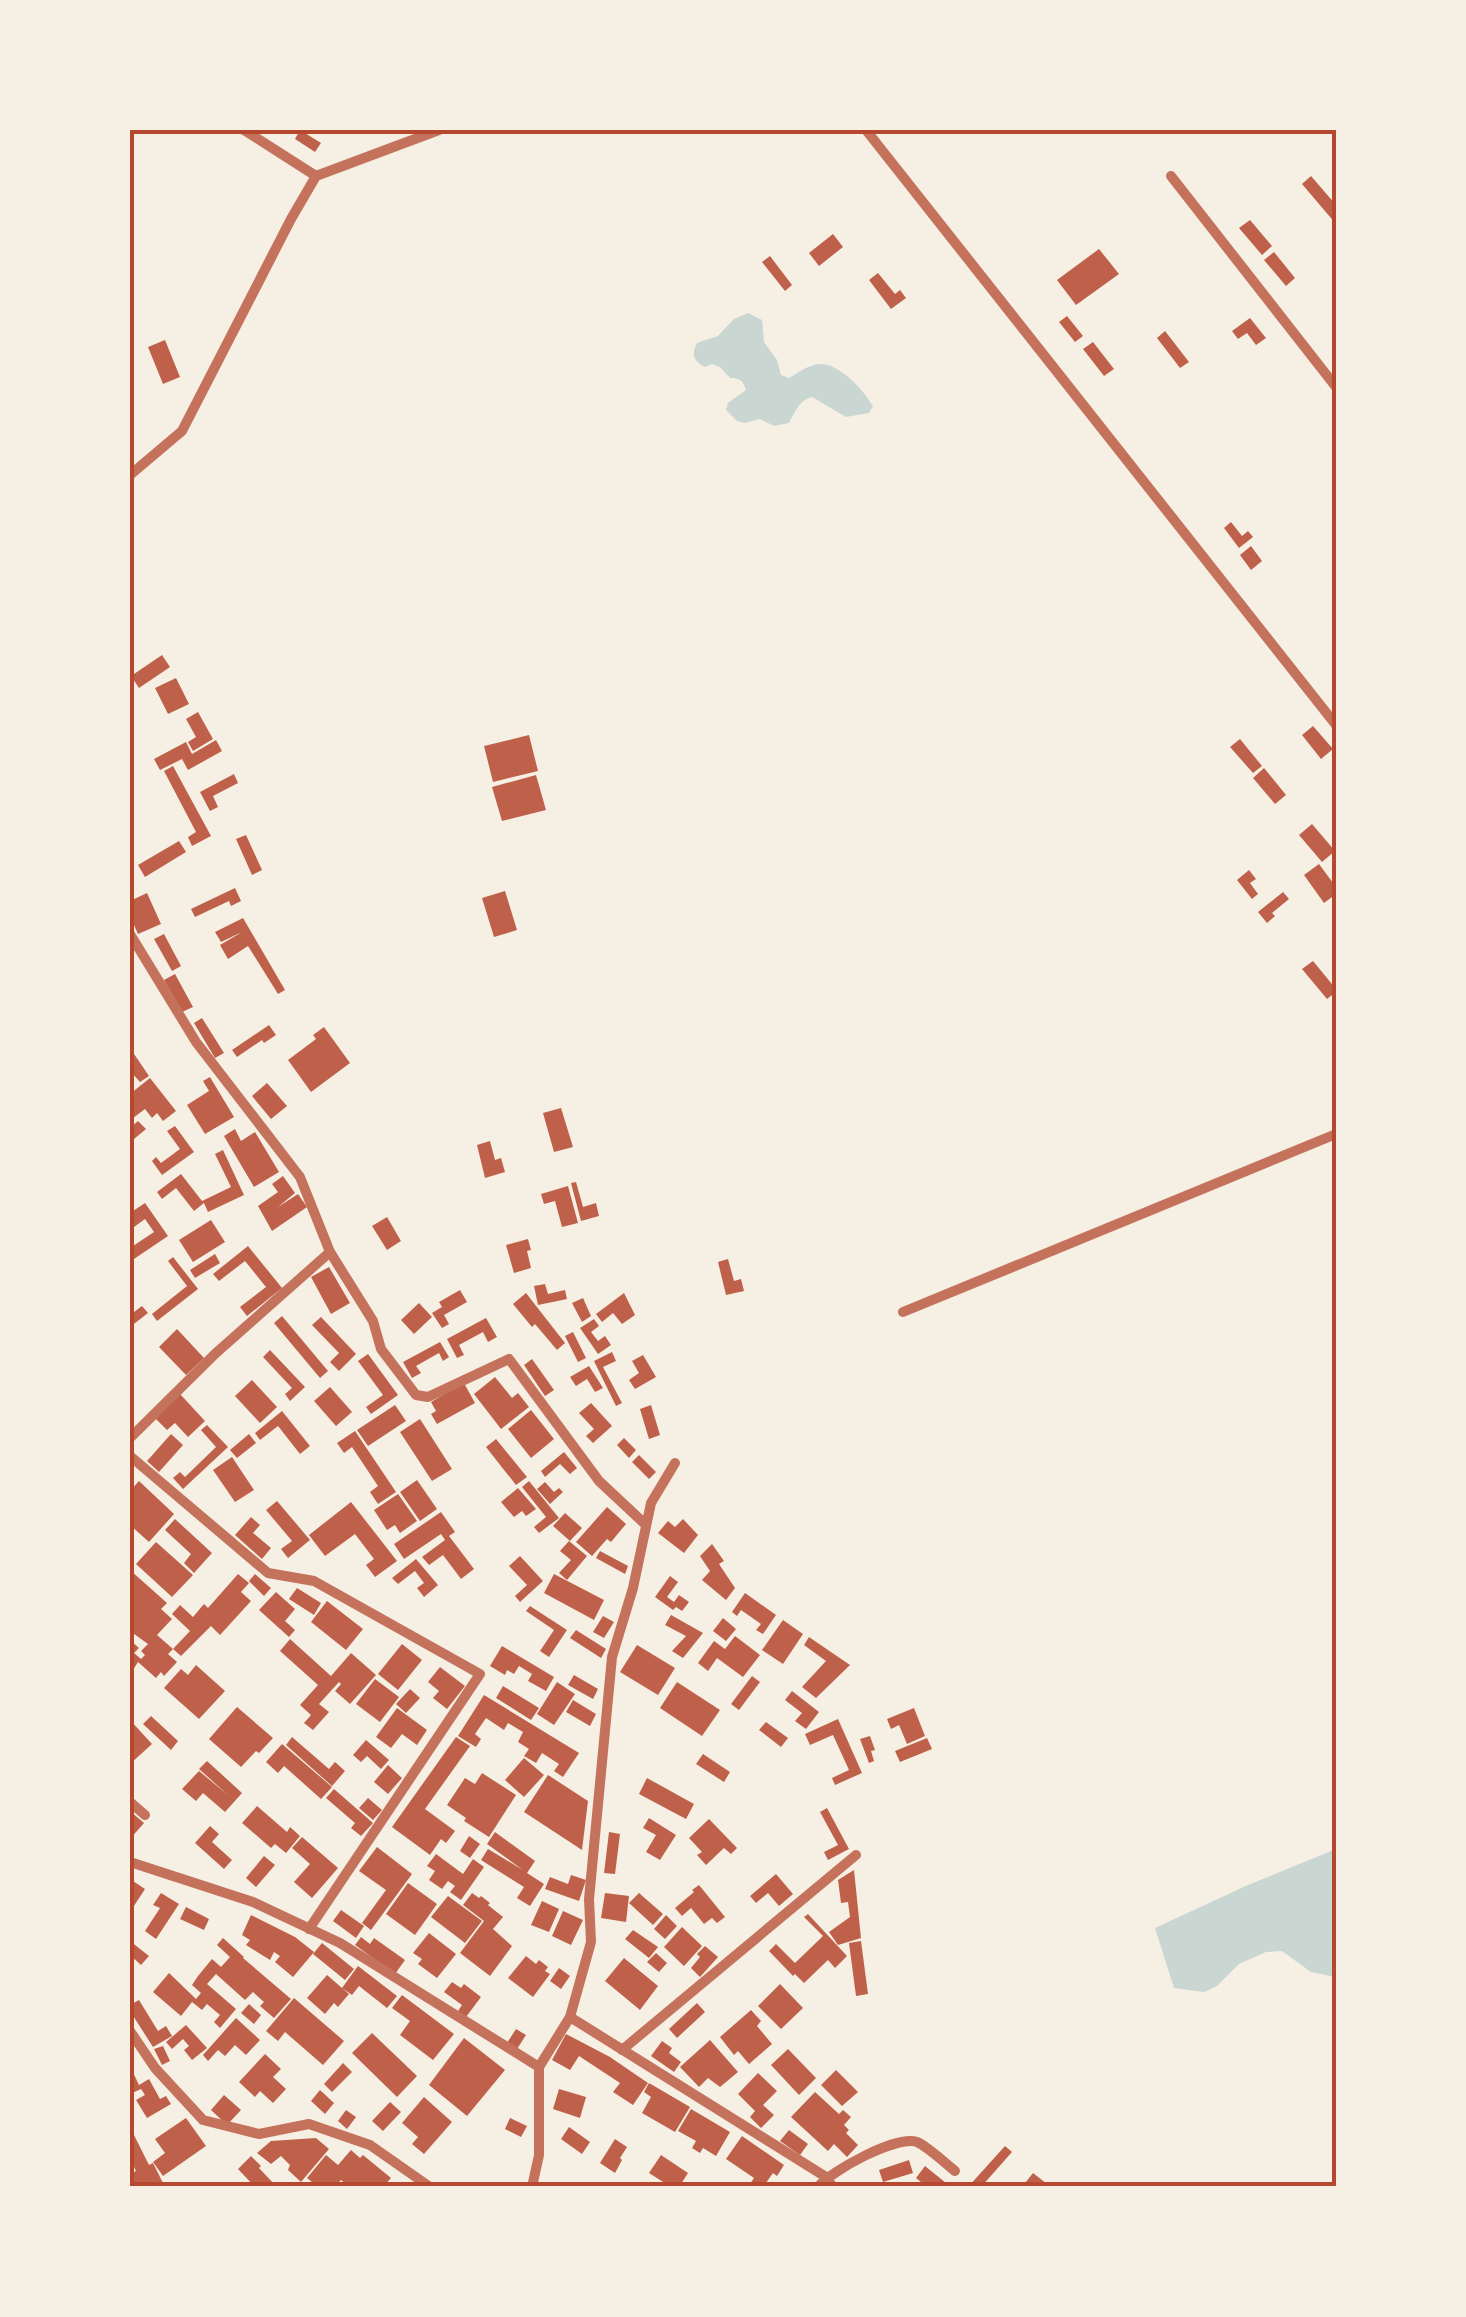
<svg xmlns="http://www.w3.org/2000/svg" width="1466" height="2317" font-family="Mulish,sans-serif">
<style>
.water{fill:#c9d6d2}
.building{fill:#bf614a}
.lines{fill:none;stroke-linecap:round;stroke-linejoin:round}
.minor{stroke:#c5725c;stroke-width:10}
.neatline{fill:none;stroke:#b5482f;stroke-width:4}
</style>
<rect width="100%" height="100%" fill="#f6efe4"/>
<!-- water -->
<path class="water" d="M748,313L762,320L764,342L777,360L781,375L789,378C814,363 822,357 847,376C858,385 865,394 873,406L869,413L846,417L812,397C799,400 795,412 789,423L774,426L760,419L745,423L737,421L726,410L728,403L746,390C743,380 739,378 730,378L720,367L712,364L705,367C694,362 691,354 697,343L718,336L734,319Z
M1336,1849V1977L1311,1972L1282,1951L1266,1952L1239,1964L1217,1986L1204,1992L1174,1988L1155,1928L1248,1885Z"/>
<!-- building -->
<path class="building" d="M300,130L321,143L315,152L295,139Z
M1311,176L1336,205V224L1302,184Z
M1250,220L1272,246L1262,255L1239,228Z
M833,234L843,247L819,266L809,253Z
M1099,249L1119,274L1076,305L1057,280Z
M1274,252L1295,278L1286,286L1264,260Z
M770,256L792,285L785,291L762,262Z
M878,273L895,294L900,290L906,298L891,309L869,280Z
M1067,316L1083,336L1075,342L1059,322Z
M1250,318L1266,338L1256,345L1247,333L1238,339L1232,331Z
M1165,331L1189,362L1180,368L1157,338Z
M165,340L180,377L163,384L148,347Z
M1093,342L1114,369L1104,376L1083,349Z
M1231,522L1242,536L1248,531L1253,537L1239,548L1224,528Z
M1251,546L1262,561L1251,570L1240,555Z
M162,655L170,667L139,688L131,676Z
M176,678L189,704L168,714L155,688Z
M198,712L213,739L193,751L188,742L196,737L186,719Z
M1313,726L1333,749L1321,759L1302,735Z
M529,735L538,771L493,782L484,746Z
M1240,739L1262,766L1253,773L1230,747Z
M216,740L222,751L188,770L182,759L160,770L154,759L186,742L192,754Z
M173,766L211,836L192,846L188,837L196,832L164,771Z
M1264,768L1286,795L1275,804L1253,778Z
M234,774L238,783L213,796L218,807L210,811L200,792Z
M536,775L546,810L502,821L492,787Z
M1312,824L1335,851L1322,862L1299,835Z
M246,835L262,870L252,875L236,839Z
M179,841L186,852L145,877L138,865Z
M1319,864L1336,887V894L1324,903L1304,875Z
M1249,870L1256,879L1250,883L1258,894L1252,899L1237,880Z
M235,888L241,901L231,906L229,901L195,917L191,909Z
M505,891L517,930L494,937L482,898Z
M1283,892L1289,899L1272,913L1275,916L1267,923L1258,912Z
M147,893L161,924L138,934L130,916V901Z
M243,918L285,990L278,994L248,946L228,959L220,945L242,932L221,942L215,932Z
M164,934L181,966L172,971L154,939Z
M1313,961L1336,989V992L1327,999L1302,969Z
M175,974L193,1007L182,1012L164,980Z
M202,1018L224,1053L215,1058L194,1023Z
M269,1025L276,1035L264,1043L262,1040L237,1057L232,1050Z
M324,1027L350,1063L311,1092L288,1060L316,1039L313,1035Z
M130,1048L149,1076L140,1082L130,1071Z
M210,1077L234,1117L205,1134L187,1105L209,1091L203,1081Z
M150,1078L176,1111L163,1121L157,1113L152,1118L145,1109L133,1118L130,1114V1094Z
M267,1083L287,1106L271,1119L252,1096Z
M561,1108L573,1147L554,1152L543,1113Z
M138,1121L146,1129L134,1139L130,1135V1128Z
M175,1126L194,1152L162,1175L152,1161L156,1157L161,1163L180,1149L167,1131Z
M235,1129L241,1141L255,1132L279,1172L254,1187L224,1136Z
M490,1141L495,1160L501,1158L505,1172L485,1178L477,1145Z
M223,1150L244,1195L208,1212L204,1203L194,1211L176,1188L162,1199L157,1192L181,1174L202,1201L231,1187L215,1154Z
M283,1176L295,1193L278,1207L298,1194L307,1207L272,1231L258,1206L278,1192L272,1184Z
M576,1182L583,1207L596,1203L599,1216L581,1221L571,1183Z
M568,1186L578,1223L562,1227L555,1201L544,1204L541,1194Z
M145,1203L168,1236L131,1261L130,1248L154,1232L145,1219L134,1227L130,1222V1213Z
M387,1217L401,1241L387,1250L372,1226Z
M211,1220L225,1242L193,1262L179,1240Z
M528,1239L531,1250L527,1251L531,1268L514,1273L506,1245Z
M248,1246L282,1288L247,1316L240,1307L266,1287L245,1261L219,1281L213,1274Z
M215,1254L220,1263L195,1278L190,1270Z
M173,1257L198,1289L157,1321L152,1314L187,1286L168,1261Z
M728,1259L734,1281L741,1279L744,1291L726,1295L718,1262Z
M329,1267L350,1303L331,1314L311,1277Z
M545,1284L548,1294L565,1290L567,1299L538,1305L534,1286Z
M460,1290L467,1302L444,1315L449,1324L442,1328L432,1313L442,1307L439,1302Z
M526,1293L565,1343L557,1350L535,1324L532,1327L513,1304Z
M624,1293L635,1315L622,1324L613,1313L602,1322L596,1314Z
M583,1298L591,1316L582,1322L572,1303Z
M419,1303L432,1317L414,1334L401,1320Z
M142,1306L148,1313L130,1327V1315Z
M282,1316L328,1371L320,1378L274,1323Z
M321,1317L356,1354L339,1371L330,1362L339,1353L312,1325Z
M486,1318L497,1337L488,1342L483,1332L459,1345L464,1355L457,1358L447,1339Z
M594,1319L599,1326L591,1332L598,1341L605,1336L611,1345L598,1354L580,1328Z
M177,1329L204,1358L186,1375L159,1347Z
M573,1332L586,1358L578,1362L565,1336Z
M440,1342L449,1357L443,1361L439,1353L416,1366L421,1373L412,1378L403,1362Z
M270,1350L305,1387L290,1401L285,1394L292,1388L263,1357Z
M612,1352L616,1361L603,1367L622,1403L616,1406L594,1361Z
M368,1354L398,1395L371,1414L366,1407L383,1395L358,1361Z
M643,1355L656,1377L635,1389L629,1380L639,1373L632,1361Z
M532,1359L554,1390L545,1396L524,1365Z
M589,1366L603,1388L595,1392L587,1379L576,1386L570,1377Z
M495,1377L512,1398L518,1393L529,1407L501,1429L474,1394Z
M252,1380L277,1407L260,1423L235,1396Z
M464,1383L475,1403L437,1424L431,1414L436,1411L431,1402Z
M330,1387L352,1412L336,1426L314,1401Z
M180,1394L205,1421L188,1437L175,1423L167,1430L155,1418Z
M591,1403L612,1426L593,1443L586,1436L594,1429L579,1413Z
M395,1405L406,1421L368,1446L357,1430Z
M651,1405L660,1435L649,1439L640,1409Z
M531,1410L554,1439L531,1458L508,1429Z
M282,1411L310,1446L300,1454L278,1426L260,1440L255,1433Z
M420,1419L452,1469L432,1481L400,1432Z
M207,1425L228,1447L183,1489L173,1478L180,1472L185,1477L216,1447L201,1430Z
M355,1431L396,1492L378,1504L370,1492L378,1486L352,1447L344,1453L337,1443Z
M171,1434L183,1445L159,1472L147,1461Z
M249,1434L256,1443L237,1458L230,1450Z
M624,1438L636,1450L629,1458L617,1445Z
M496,1439L527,1477L516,1485L486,1447Z
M564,1452L577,1468L570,1474L560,1464L545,1477L541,1471Z
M639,1455L656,1472L649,1479L632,1462Z
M232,1457L254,1490L235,1502L213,1470Z
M417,1480L437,1509L420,1521L400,1492Z
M139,1481L174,1514L149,1542L130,1525V1519L133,1515L130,1512V1491Z
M529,1481L559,1518L539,1533L534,1527L546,1517L522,1487Z
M545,1482L554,1492L559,1488L563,1492L550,1504L537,1489Z
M518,1488L536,1509L526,1516L522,1511L514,1517L501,1502Z
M398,1494L417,1521L400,1533L395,1525L387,1530L374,1510Z
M277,1501L310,1540L288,1558L281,1549L292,1541L266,1510Z
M351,1502L397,1561L375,1577L366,1565L374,1559L355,1534L325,1556L309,1535Z
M607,1507L626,1524L611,1542L607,1539L592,1556L576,1542Z
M441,1512L455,1532L449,1536L474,1569L461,1579L443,1555L429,1565L422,1557L445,1540L441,1534L404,1559L394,1544Z
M565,1513L582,1528L570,1541L553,1526Z
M251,1517L260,1525L253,1533L271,1548L262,1559L235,1535Z
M175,1519L212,1553L194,1573L184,1563L191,1554L165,1530Z
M683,1519L698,1535L684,1553L658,1533L668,1521L675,1527Z
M569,1541L587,1556L567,1580L559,1573L571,1560L560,1551Z
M156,1542L193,1575L172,1597L136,1564Z
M712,1544L724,1561L719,1564L735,1588L726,1600L702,1580L710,1571L700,1556Z
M600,1551L628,1566L625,1574L596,1558Z
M520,1556L543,1581L520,1602L515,1596L527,1585L509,1566Z
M416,1559L438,1585L424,1597L417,1588L424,1583L415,1571L398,1584L392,1578Z
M130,1570L167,1603L161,1609L172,1619L157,1635L173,1649L168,1654L177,1662L164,1676L161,1672L156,1678L138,1662L130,1675V1640L139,1648L134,1653L141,1659L145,1655L141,1651L148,1644L130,1631Z
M238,1574L249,1583L241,1592L251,1601L220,1635L211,1626L181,1656L173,1649L190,1631L172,1614L180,1605L193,1617L204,1604L208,1608Z
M255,1574L271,1588L264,1596L249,1581Z
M554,1574L604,1600L594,1620L544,1593Z
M670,1576L678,1582L667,1597L674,1602L679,1595L689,1602L682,1611L676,1607L673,1610L655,1597Z
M297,1588L321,1603L314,1615L289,1599Z
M276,1592L295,1609L285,1621L295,1630L289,1637L259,1610Z
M745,1593L776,1615L763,1634L756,1630L761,1624L741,1610L737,1616L732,1612Z
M327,1601L363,1629L346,1650L311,1622Z
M530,1606L567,1630L549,1657L540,1651L554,1630L526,1611Z
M671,1615L703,1633L683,1658L672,1651L686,1636L665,1625Z
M603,1616L614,1622L604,1638L593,1632Z
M723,1618L736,1629L726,1641L713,1631Z
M783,1620L803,1634L783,1664L762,1650Z
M576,1630L606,1649L601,1658L570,1638Z
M735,1636L760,1655L743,1677L717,1658L708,1671L698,1663L714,1641L725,1649Z
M809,1637L850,1665L816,1698L802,1687L826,1661L804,1645Z
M290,1639L331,1676L351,1653L376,1675L350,1704L335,1691L341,1684L339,1682L319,1704L329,1712L313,1730L304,1723L311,1715L300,1705L318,1685L280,1651Z
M402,1644L422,1660L398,1690L378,1674Z
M637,1645L675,1668L658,1695L620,1672Z
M502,1646L554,1677L546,1691L528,1681L532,1674L519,1666L514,1674L507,1670L505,1675L490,1666Z
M196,1665L225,1691L199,1719L164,1688L181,1669L188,1675Z
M440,1667L465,1686L447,1709L433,1698L439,1691L428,1682Z
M574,1675L598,1689L593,1699L568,1685Z
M752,1676L760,1682L739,1710L731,1704Z
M375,1679L399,1697L380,1722L356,1704Z
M557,1682L575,1694L554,1725L537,1714Z
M677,1682L720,1710L702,1736L660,1708Z
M503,1686L539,1708L531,1720L496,1698Z
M410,1689L420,1698L406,1713L396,1704Z
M792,1691L819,1712L806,1729L795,1721L802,1713L785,1700Z
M484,1695L579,1753L563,1777L554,1771L559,1764L542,1753L536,1763L524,1756L529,1749L518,1742L523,1732L508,1723L504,1730L486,1718L475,1734L481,1739L476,1747L458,1736Z
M573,1700L596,1714L590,1726L566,1712Z
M237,1707L273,1738L259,1753L256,1751L241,1767L209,1739Z
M397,1708L427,1730L417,1745L402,1734L391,1748L376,1737Z
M914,1708L925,1736L907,1744L899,1725L891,1729L887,1719Z
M151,1716L178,1741L171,1750L143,1724Z
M838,1719L862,1773L835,1785L832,1778L849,1770L833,1735L810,1745L805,1734Z
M130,1720L152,1744L130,1764Z
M766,1722L788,1738L781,1747L759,1730Z
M870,1736L875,1750L871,1751L874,1761L869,1763L860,1739Z
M292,1737L329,1769L335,1762L345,1771L332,1786L286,1745Z
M456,1737L470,1746L425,1809L455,1831L446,1843L441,1839L430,1855L392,1827Z
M927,1738L932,1749L900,1762L895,1751Z
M366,1740L389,1760L381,1769L367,1756L361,1762L353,1755Z
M282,1744L332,1787L321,1799L284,1766L278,1773L266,1762Z
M703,1754L730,1772L724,1782L696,1764Z
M524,1758L544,1775L524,1797L505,1780Z
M207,1761L242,1793L225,1812L203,1793L196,1801L182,1789L199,1771L228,1795L199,1769Z
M388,1765L402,1778L388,1794L374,1782Z
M482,1773L516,1795L489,1837L464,1821L466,1818L447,1805L465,1778L475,1784Z
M548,1775L588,1801L582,1850L524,1812Z
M647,1778L694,1804L686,1819L639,1794Z
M334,1789L373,1823L361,1836L351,1828L355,1823L326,1798Z
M368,1798L382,1810L373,1820L359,1808Z
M257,1806L287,1832L290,1827L300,1836L286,1853L275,1844L271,1848L242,1823Z
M827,1808L849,1849L828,1860L824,1852L838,1845L820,1812Z
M130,1811L144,1823L130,1839Z
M649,1818L676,1835L660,1860L646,1852L656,1835L643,1828Z
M709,1819L737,1848L731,1854L724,1848L706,1865L697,1855L702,1852L689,1838Z
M210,1826L219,1834L212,1842L232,1860L224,1869L195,1843Z
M495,1832L535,1861L527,1873L544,1884L530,1906L517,1898L524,1887L481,1860L488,1849L523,1870L487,1844Z
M609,1832L620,1834L615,1874L604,1873Z
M469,1836L480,1844L470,1858L460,1851Z
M302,1837L338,1868L312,1898L294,1882L310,1864L292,1848Z
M377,1847L412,1874L371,1930L362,1923L386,1890L359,1871Z
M436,1854L463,1874L473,1859L484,1867L461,1900L450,1892L455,1886L448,1881L442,1889L429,1880L435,1871L427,1866Z
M264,1856L275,1865L256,1887L246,1878Z
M854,1870L861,1938L838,1945L829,1932L850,1917L848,1902L841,1903L838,1880Z
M776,1874L793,1894L779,1906L768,1893L756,1903L750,1896Z
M571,1875L586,1880L579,1901L545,1889L550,1877L568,1884Z
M130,1879L145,1889L130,1912Z
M408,1883L437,1904L415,1935L386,1914Z
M699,1885L725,1917L717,1923L712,1918L704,1924L691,1908L682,1916L675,1908L694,1892L692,1890Z
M161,1893L179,1904L156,1939L145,1931L160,1908L153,1905Z
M472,1893L479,1898L481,1896L490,1903L488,1905L503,1917L493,1929L512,1946L490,1976L460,1953L484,1921L463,1905Z
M605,1893L629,1896L626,1922L601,1918Z
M639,1893L663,1914L653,1925L629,1903Z
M448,1896L482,1921L465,1943L431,1917Z
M542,1901L559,1909L549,1932L531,1925Z
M186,1907L209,1919L204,1930L180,1919Z
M341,1910L364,1926L356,1938L333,1921Z
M563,1911L583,1920L571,1945L552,1936Z
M808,1914L847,1956L835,1968L828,1960L804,1983L795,1974L793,1976L769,1951L776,1944L795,1963L823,1936L804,1917Z
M251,1915L295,1937L314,1952L293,1977L275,1962L280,1956L274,1952L270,1960L246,1945L250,1940L242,1935Z
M666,1915L677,1926L665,1939L654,1929Z
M682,1927L702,1946L684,1966L664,1947Z
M633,1930L658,1947L649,1958L625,1939Z
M429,1933L456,1954L437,1978L418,1964L422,1959L413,1953Z
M361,1937L370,1944L374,1938L405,1960L395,1974L355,1945Z
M223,1938L244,1957L243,1958L291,1999L274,2018L260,2006L264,2002L253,1992L245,2000L216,1974L207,1984L236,2009L220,2028L214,2022L220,2015L207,2004L202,2010L192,2002L181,2016L153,1992L169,1973L196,1999L201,1993L192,1985L198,1976L212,1959L221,1967L230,1957L217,1945Z
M130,1941L149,1956L141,1965L130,1955Z
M861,1941L868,1994L856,1996L849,1943Z
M322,1943L354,1969L345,1980L313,1954Z
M705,1946L718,1957L700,1977L691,1968L700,1957L697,1954Z
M656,1953L667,1963L659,1972L647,1962Z
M526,1956L536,1964L539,1960L548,1967L545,1971L550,1974L533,1997L508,1978Z
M624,1958L658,1986L640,2010L605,1981Z
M358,1966L397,1996L387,2008L359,1986L352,1995L342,1988Z
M559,1968L570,1976L561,1989L550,1981Z
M327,1975L349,1994L338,2007L334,2003L325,2014L307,1998Z
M452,1982L461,1988L464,1984L481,1997L466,2017L458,2011L462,2005L444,1992Z
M780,1984L803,2008L781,2029L758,2006Z
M402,1995L454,2034L433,2060L400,2035L410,2021L392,2008Z
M294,1998L344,2041L323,2065L285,2032L278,2041L266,2031Z
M139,2000L158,2031L166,2026L172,2036L153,2047L130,2011V2005Z
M697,2003L705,2012L677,2038L669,2029Z
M249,2004L261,2015L254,2024L241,2013Z
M751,2010L761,2021L757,2026L772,2044L749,2064L738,2051L734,2055L720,2037Z
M236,2018L260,2040L246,2055L235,2045L225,2056L218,2050L208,2061L203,2055Z
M186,2025L207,2048L192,2060L184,2050L189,2046L183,2039L172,2049L166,2042Z
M516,2029L526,2035L517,2049L507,2043Z
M372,2033L417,2076L397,2097L352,2053Z
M566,2034L610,2057L648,2083L633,2105L613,2092L620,2083L579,2056L570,2070L552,2060Z
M464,2038L505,2070L467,2116L429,2085Z
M710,2040L738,2072L720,2087L708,2078L699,2087L680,2067Z
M662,2041L672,2048L669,2053L681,2062L674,2072L651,2056Z
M163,2046L170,2061L162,2065L154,2049Z
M788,2049L816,2078L799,2095L771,2065Z
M265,2054L281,2069L273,2077L286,2089L273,2103L260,2091L255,2097L239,2082Z
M343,2063L352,2072L332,2092L324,2084Z
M130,2066L139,2085L149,2079L160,2099L166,2096L171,2104L147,2118L136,2100L145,2095L141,2089L130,2094Z
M836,2070L858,2092L842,2106L821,2085Z
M758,2073L777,2091L763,2105L774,2115L761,2128L750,2117L755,2111L738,2094Z
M649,2083L690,2107L675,2132L642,2113L651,2097L644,2092Z
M559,2089L586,2097L580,2118L553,2109Z
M320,2090L334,2103L325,2114L311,2101Z
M815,2092L839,2114L843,2110L851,2117L844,2125L849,2130L846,2133L858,2145L847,2157L834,2144L828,2151L791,2117Z
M224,2095L241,2110L227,2125L211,2110Z
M424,2097L452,2122L424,2154L412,2144L418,2137L402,2123Z
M390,2102L401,2112L383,2131L372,2121Z
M691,2109L730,2132L716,2156L703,2148L700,2153L692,2148L696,2141L678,2131Z
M346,2110L356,2117L347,2129L338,2121Z
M186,2118L206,2146L163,2176L153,2162L165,2153L155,2139Z
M510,2118L527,2126L521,2137L505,2129Z
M569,2127L590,2142L582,2154L561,2139Z
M789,2130L808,2144L800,2155L780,2141Z
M133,2133L149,2165L153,2163L165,2187H130V2174L136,2171L132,2163L130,2164V2135Z
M742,2136L784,2165L777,2176L773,2173L763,2187H748L754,2178L726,2159Z
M316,2138L329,2149L301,2182L288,2170L290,2165L281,2156L271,2164L257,2153L271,2141Z
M615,2139L627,2147L620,2158L622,2160L615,2173L600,2163Z
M1005,2146L1012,2152L981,2187H968Z
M351,2150L360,2158L363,2155L391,2178L383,2187H349L341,2180L335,2187H318L307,2178L326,2155L338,2165Z
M661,2155L688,2173L679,2187H671L649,2173Z
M251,2156L261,2166L259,2168L277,2187H255L238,2169Z
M909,2160L913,2173L883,2182L879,2170Z
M925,2166L951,2187H927L916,2178Z
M1033,2173L1051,2187H1022Z"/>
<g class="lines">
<!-- minor -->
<path class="minor" d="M244,130L316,176
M866,130L1336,725
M1171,176L1336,387
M130,475L182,431L291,219L316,176L439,130
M130,934L196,1042L300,1177L330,1252L373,1321L381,1349L416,1395L428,1397L509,1359L599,1481L646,1525
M903,1312L1336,1134
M130,1438L216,1353L330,1252
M130,1456L268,1573L314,1581L480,1674L309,1929
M130,1802L145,1815
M130,1862L253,1902L340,1943L539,2067
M570,2017L826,2177L833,2187
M130,2031L155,2068L203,2120L259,2134L309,2124L370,2145L430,2187
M622,2050L856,1855
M532,2187L539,2155V2067L570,2017L591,1942L589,1899L612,1657L633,1588L651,1503L675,1463
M818,2187C831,2171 896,2135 917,2142C927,2146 945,2163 955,2171"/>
</g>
<!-- border -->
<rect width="1466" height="2317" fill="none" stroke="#f6efe4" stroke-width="265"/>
<rect x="132" y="132" width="1202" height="2052" class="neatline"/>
</svg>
